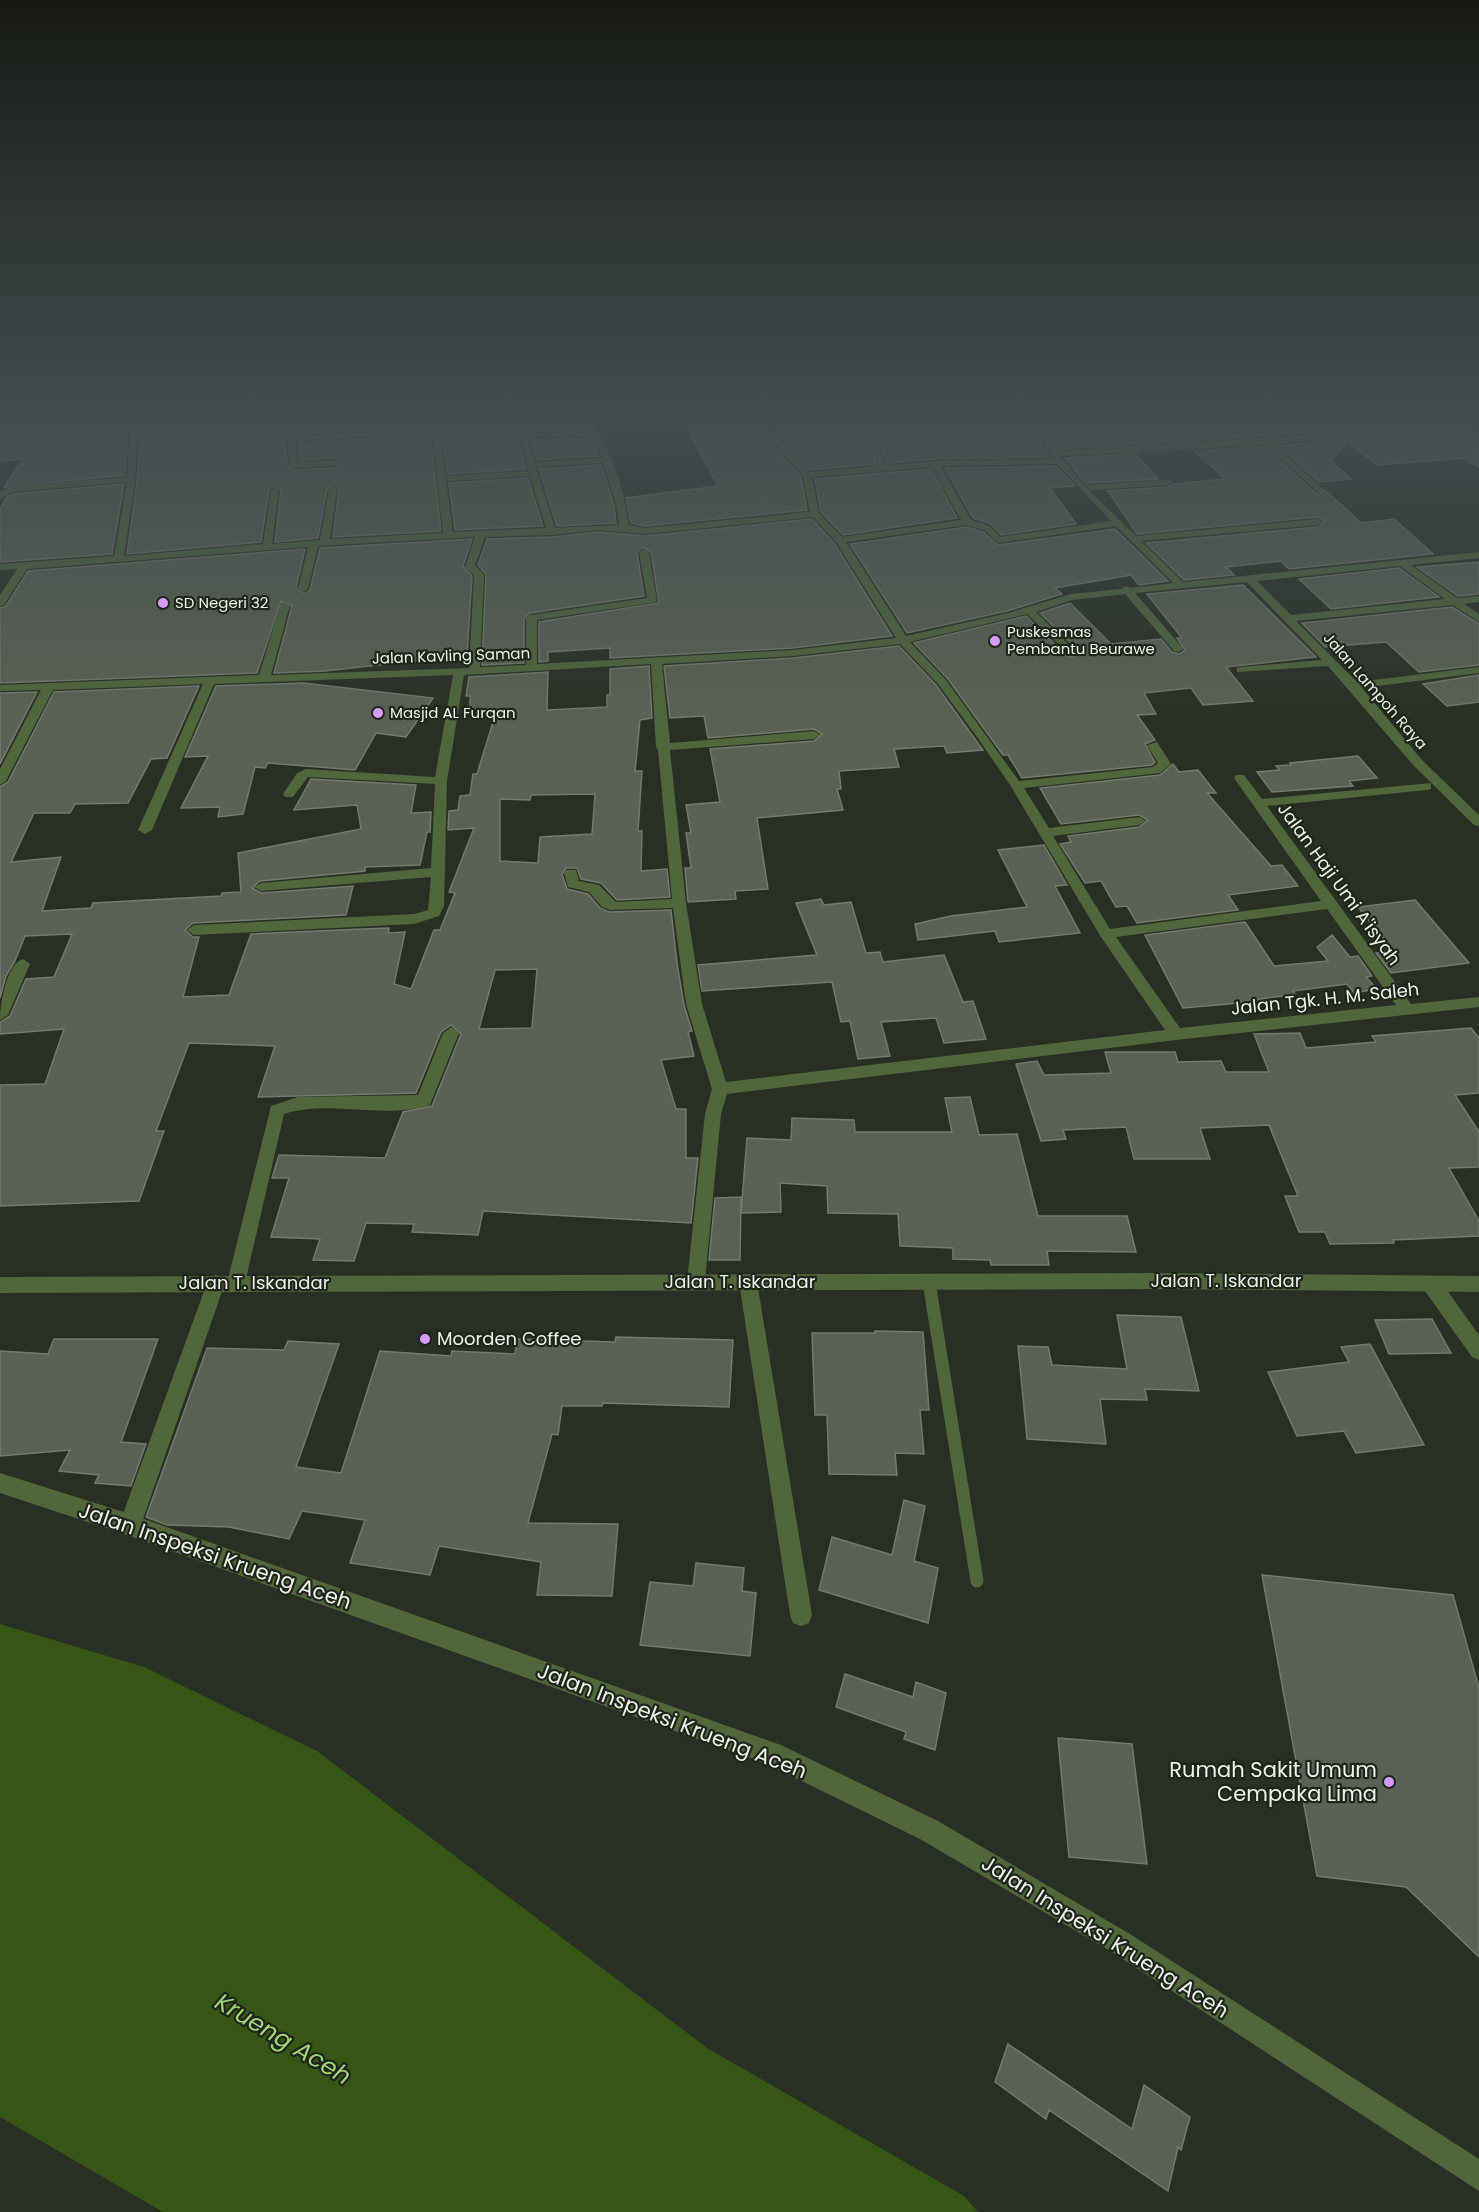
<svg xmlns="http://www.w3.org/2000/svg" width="1479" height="2212" font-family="Poppins,sans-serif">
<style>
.water{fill:#375716}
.building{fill:#5a6154;stroke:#727a6d;stroke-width:1.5;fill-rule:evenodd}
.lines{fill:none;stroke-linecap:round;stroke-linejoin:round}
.service{stroke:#4f673b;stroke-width:13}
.minor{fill:#4f673b;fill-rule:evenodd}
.tertiary{fill:#4f673b;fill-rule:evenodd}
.poi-dot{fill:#d69bfa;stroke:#1f251b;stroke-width:2}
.labels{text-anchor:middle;stroke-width:4.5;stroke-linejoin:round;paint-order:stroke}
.far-poi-label{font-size:15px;fill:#edf1ea;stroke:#1f251b;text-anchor:start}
.far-street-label{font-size:15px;fill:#edf1ea;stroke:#1f251b}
.street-label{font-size:18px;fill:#edf1ea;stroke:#1f251b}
.poi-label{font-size:18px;fill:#edf1ea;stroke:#1f251b;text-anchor:start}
.near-street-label{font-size:21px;fill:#edf1ea;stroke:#1f251b}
.near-poi-label{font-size:21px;fill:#edf1ea;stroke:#1f251b;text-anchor:end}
.near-water-label{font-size:24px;font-style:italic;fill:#a1d379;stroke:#1f251b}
</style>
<rect width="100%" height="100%" fill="#292f24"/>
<!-- water -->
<path class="water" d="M0,1624L144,1667L317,1751L707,2048L964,2196L978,2212H163L0,2117Z"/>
<!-- building -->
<path class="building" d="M0,416H120V421L128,420L125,475L4,487L23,459L0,461Z
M170,416H261L260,423L282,421L288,465L294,470L335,468L341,463L335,458L300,460L298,443L389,437L395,434L389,429L297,434L295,420L338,416H371L372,420L428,416L441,531L333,537L339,489L333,484L327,489L318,538L275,542L281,490L275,485L269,490L261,542L127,554L137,482L141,419Z
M440,416H574L586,429L537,431L519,435L518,438L526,469L448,474Z
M681,416H742L747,421H752L801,477L807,510L645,526L631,523L626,498L718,486Z
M952,416H980L987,420L1029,418L1049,457L935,459L888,463L882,450L883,427L952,424L958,421Z
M1107,416L1112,421L1158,418L1170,432L1178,430L1171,418L1201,416H1266V425L1323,423L1332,431L1058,449L1043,421Z
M1382,416H1479V467L1465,458L1377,465L1347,442L1331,461L1351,479L1319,482L1279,446L1343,439L1347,430L1341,425L1390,421Z
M823,422H870L876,464L810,470L772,427Z
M592,438L599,456L537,460L531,441Z
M1264,447L1318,495L1325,490L1361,523L1394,519L1433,554L1289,569L1281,561L1226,567L1234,575L1184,580L1146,543L1318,527L1325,521L1318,517L1137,534L1108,491L1168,487L1173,484L1225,479L1195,451Z
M1136,454L1158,479L1085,483L1065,458Z
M601,465L614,505L616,523L557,526L539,469Z
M1056,466L1075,486L1050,488L1076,524L1001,535L991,524L973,518L945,468Z
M931,469L957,518L843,535L821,512L815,479Z
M528,478L543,526L455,530L449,483Z
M124,484L112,554L0,562V509L7,497L13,494Z
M812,519L834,543L892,636L793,648L610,658V648L548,652V661L539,662V622L659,603L651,552L643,547L637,552L644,596L530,613L524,619V663L482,665L486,574L478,565L487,539L552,537L598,532L645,536Z
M967,527L983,532L998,545L1115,529L1168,581L1139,585L1131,575L1055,588L1062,594L1007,611L907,633L850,544Z
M472,539L463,566L472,576L467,655L325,671L274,673L292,606L281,601L257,673L0,683V608L6,606L28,571L305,549L296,588L304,594L310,590L320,548Z
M1479,562V594L1458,596L1417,567Z
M1399,568L1439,597L1331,609L1299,579Z
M1243,585L1316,657L1226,667L1253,701L1203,705L1191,688L1144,693L1156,714L1137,715L1155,740L1145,744L1155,762L1152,765L1022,778L1008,755H1003L948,679L914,643L1026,616L1068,657L1075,656L1076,648L1040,613L1070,603L1111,644L1161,639L1172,652L1179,654L1185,650L1177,638H1182L1147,594Z
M1452,607L1479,624V665L1419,672L1386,642L1325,647L1302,623Z
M899,646L936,685L983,750L947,753L944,746L894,749L899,767L839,771L841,789H837L843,810L757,818L768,889L735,891L736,899L688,902L685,868H691L686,833H691L686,805L720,802L710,749L814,741L822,734L814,729L708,738L704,716L670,718L664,666L793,658Z
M649,666L652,718L640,720L635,771H642L638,831H642L641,871L667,869L670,897L617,900L601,883L581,879L577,868H566L562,874L567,889L588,894L600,908L609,912L671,910L677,963L684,1005L692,1031L688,1032L694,1056L661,1060L676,1109H686V1158H698L691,1223L483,1211L478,1235L412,1232L414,1224L366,1223L354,1261L313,1260L320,1239L271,1237L289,1178H272L279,1155L385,1158L403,1112L432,1106L461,1034L451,1025L441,1032L416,1093L258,1097L275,1046L189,1043L156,1131H164L139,1201L0,1206V1085L45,1084L64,1029L0,1034V1022L10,1016L26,979L54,977L72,934L25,936L15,961L6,976L0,998V787L8,782L54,692L199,686L167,758L151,759L128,803L75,804L70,813H34L11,862L61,857L42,911L91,908L93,903L221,896L222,893L241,892L238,853L361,829L357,805L294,810L311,779L416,785L411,813L431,812L430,832H427L420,865L365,867V871L356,872L260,881L252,888L261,893L353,886L346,915L193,923L185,930L193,937H199L183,997L229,995L251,934L362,929L389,928L388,933L405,932L394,984L411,989L434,930H440L455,893L449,892L474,828L448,830L449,811L458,810L460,796L470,795L473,774H477L497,709L470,710V696H466L469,677L548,672L547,710L607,707V695H610V669ZM595,794L592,834L540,837L538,863L500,861V799L530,800L531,795ZM537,969L532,1028L479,1029L495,970Z
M1479,675V702L1447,706L1423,684Z
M303,683L433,698L406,737L376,733L355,770L268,763L265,768L255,767L243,814L218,817L220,807L181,808L208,756L185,757L216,686Z
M37,692L0,764V693Z
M1358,756L1377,778L1349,781L1353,786L1272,792L1257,772L1280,770L1276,766L1291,765L1290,763Z
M1173,764L1179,772L1198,770L1216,793H1207L1271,866L1282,865L1298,886L1228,895L1238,910L1137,923L1127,906L1116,907L1101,881L1085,883L1060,844L1071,842L1068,836L1139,827L1148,820L1139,815L1061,824L1040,788L1160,775Z
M1044,845L1067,885L1055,886L1080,933L999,942L995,931L918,940L915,924L951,916L1027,907L998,850Z
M821,899L824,905L851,902L866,953L880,952L883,962L944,955L963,1002L973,1001L986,1039L944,1043L936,1018L881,1022L890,1056L858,1059L850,1021L841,1022L832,982L702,991L698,965L817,955L796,903Z
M1415,900L1469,963L1391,973L1376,953L1392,950L1358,907Z
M1245,922L1274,966L1328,961L1317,947L1332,935L1350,957L1358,956L1372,976L1366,977L1377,989L1354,993L1347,984L1293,991L1295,994L1229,1004L1183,1008L1145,935Z
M1471,1028L1479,1038V1093L1455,1095L1479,1132V1167L1449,1168L1479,1221V1236L1393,1240L1394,1243L1330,1244L1325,1232H1299L1285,1196H1298L1269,1125L1200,1128L1210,1159H1134L1126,1127L1063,1130L1066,1139L1041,1141L1016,1064L1037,1061L1044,1075L1111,1073L1105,1052H1175L1178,1062L1221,1061L1226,1072H1269L1254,1034L1300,1033L1306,1048L1376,1042L1372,1036Z
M970,1097L979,1135L1017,1134L1038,1216H1127L1136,1252L1047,1251L1049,1265H991L990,1260L953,1259V1248L900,1246L898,1214L828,1213L827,1186L780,1183L781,1212L741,1213L747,1138L791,1140L792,1118L854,1120L855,1132H952L945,1098Z
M741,1197L740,1260H709L715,1198Z
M1117,1315L1181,1317L1199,1391L1145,1389L1147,1400L1100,1399L1106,1444L1027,1439L1018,1346L1048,1347L1052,1365L1127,1369Z
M1432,1319L1451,1353L1389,1354L1375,1320Z
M875,1331L923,1332L929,1410H920L924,1454L895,1453L897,1475L829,1474L827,1415H815L812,1333H875Z
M616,1337L733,1340L729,1407L603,1403L602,1406H562L558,1435L552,1434L528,1523L618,1524L612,1596L537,1595L541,1562L439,1546L430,1575L350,1563L365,1520L302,1511L289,1539L229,1527L167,1525L146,1517L207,1348L284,1350L288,1341L339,1344L296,1467L341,1473L380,1351L451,1356L452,1351L515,1354L517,1339L615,1342Z
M54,1339H158L121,1442L146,1444L131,1486L95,1483L99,1475L59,1471L70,1450L0,1456V1351L48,1354Z
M1370,1344L1424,1445L1356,1453L1344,1431L1297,1436L1268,1372L1349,1362L1341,1347Z
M904,1500L925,1506L914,1561L938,1568L928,1623L819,1590L832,1537L892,1555Z
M696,1563L744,1568L742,1591L756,1593L750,1656L640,1645L650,1582L693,1586Z
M1262,1575L1453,1595L1479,1688V1957L1406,1887L1317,1876Z
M845,1674L913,1697L916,1682L946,1693L935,1750L904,1739L906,1732L836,1707Z
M1058,1738L1132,1744L1147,1864L1069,1857Z
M1008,2044L1132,2129L1144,2085L1190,2117L1181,2150L1178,2147L1168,2191L1049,2110L1046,2119L995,2082Z"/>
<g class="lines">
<!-- service -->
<path class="service" d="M929,1282L977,1581"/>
<!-- minor -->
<path class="minor" d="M131,416H139L135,482L124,556L263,544L271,490L275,487L279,490L272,544L320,540L329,489L333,486L337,489L330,539L443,533L430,416H438L446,476L529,471L520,437L537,433L590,431L579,416H587C611,446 623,487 629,525L645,528L810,512L803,476L751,416H759L809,472L879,466C870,445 877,433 870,416H878L880,420L952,418L956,420L952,422L881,425L880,450L887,465L935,461L1053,459L1031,419L1037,416H1050L1040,420L1057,451L1337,433L1318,416H1327L1345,431L1343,437L1274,444L1322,488L1323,490L1319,493L1265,445L1060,456L1084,485L1171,480L1172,482L1168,485L1089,490L1136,536L1318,519L1323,522L1318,525L1141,541L1183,582L1479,552V558L1411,565L1457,598L1479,596V602L1464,604L1479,614V622L1453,605L1296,621L1357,682L1479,667V673L1362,688L1422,760L1479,815V826L1474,825L1414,766L1328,666L1237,672V668L1241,667L1322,660L1247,582L1135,593L1182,647L1183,649L1178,652L1174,651L1125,594L1072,600L1036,612L1074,650V654L1070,655L1027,614L910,642L946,680L1019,781L1153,767L1158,763L1147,745L1157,742L1171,764L1160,773L1024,788L1049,828L1139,817L1146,821L1139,825L1053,836L1110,929L1321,901L1234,778L1236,775H1244L1262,799L1431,783V789L1427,790L1267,806L1411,1004L1479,997V1007L1176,1040L727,1094L721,1114L705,1281L703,1287L696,1289L689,1287L687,1281L705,1114L712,1089L686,1004L673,908L610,910L602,907L589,892L568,887L564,873L566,870H576L579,881L599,885L616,902L672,899L658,750L656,747L651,664L464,675L447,781L444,906L439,916L414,924L194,935L187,930L194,925L414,914L428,910L431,877L261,891L254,887L261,883L431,868L435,784L308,777L293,797H285L283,794L297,773L306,769L435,777L453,675L214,684L152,830L145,834L138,830L203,684L53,690L6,781L0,785V769L41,690L0,691V685L259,675L281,603L290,605L271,675L469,668L474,575L465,567L475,537L318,546L308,589L303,592L298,589L308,547L27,569L4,605L0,606V595L17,569L0,570V564L114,556L127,482L12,492L0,499V492L10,487L127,477ZM594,436L602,458L535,462L528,440L537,437ZM603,463L616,504L619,525L555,528L536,467ZM1057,464L1111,521L1000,537L990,526L971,520L941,466ZM932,467L961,520L842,537L819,513L812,477ZM530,476L546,528L453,532L446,481ZM813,517L836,542L896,638L793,650L537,664V620L657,602L649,552L644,549L639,552L647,598L530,615L526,619V665L480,667L484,574L475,566L485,537L552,535L598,530L645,534ZM967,525L984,530L998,543L1116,526L1173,583L1130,588L1126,586L1121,589L1071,594L1008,613L906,636L846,542ZM1400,566L1445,599L1291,615L1257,581ZM900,644L938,684L977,737L1010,785L1101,937L1165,1030L726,1082L702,1004L686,903L670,750L814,739L820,735L814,731L670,743L662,664L793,656ZM1327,909L1396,1005L1180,1028L1116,937Z
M284,416H292L295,436L389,431L393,433L389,435L295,441L298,462L335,460L339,463L335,466L294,468L290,465Z
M832,416H840L841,417L837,419Z
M1159,416H1167L1176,430H1170Z
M23,959L30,964L8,1015L0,1020C0,1005 6,964 23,959Z
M451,1027L459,1033L430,1105C383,1120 330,1099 284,1114L245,1283L243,1289L236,1291L229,1289L227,1283L271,1106L298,1097L418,1095L443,1033Z
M748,1274L755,1276L757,1282L812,1615L809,1623L801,1626L793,1623L790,1615L739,1282L741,1276Z
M216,1275L223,1277L225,1283L141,1525L138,1533L130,1536L122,1533L119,1525L207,1283L209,1277Z
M1432,1277L1439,1279L1479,1335V1360L1472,1357L1425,1291L1423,1285L1425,1279Z"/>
<!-- tertiary -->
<path class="tertiary" d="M1150,1273L1479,1276V1292L1150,1289L0,1293V1277Z
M0,1473L130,1514L781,1745L938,1821L1130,1934L1479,2159V2191L1112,1952L920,1839L767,1764L130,1536L0,1493Z"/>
</g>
<!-- sky -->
<linearGradient id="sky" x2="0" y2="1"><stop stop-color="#171a14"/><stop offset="0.57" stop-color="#434d50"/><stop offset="1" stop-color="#434d50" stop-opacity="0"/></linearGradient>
<rect width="1479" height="726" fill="url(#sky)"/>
<!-- markers -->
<g class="poi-dot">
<circle cx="163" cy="603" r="6"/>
<circle cx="995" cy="641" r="6"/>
<circle cx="378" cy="713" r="6"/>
<circle cx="425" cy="1339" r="6"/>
<circle cx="1389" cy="1782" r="6"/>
</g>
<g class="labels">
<!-- far-poi labels -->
<g class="far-poi-label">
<text x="175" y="608">SD Negeri 32</text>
<text x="1007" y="637">Puskesmas<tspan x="1007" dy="17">Pembantu Beurawe</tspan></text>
<text x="390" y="718">Masjid AL Furqan</text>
</g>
<!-- far-street labels -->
<g class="far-street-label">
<text transform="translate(451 656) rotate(-2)" y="5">Jalan Kavling Saman</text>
<text transform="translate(1375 691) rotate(49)" y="5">Jalan Lampoh Raya</text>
</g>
<!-- street labels -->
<g class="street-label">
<text transform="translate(1339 884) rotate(54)" y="6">Jalan Haji Umi A'isyah</text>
<text transform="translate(1325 999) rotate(-6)" y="6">Jalan Tgk. H. M. Saleh</text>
<text x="1226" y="1287">Jalan T. Iskandar</text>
<text x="740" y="1288">Jalan T. Iskandar</text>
<text x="254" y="1289">Jalan T. Iskandar</text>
</g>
<!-- poi labels -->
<g class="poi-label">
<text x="437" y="1345">Moorden Coffee</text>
</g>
<!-- near-street labels -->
<g class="near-street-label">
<text transform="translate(215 1556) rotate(19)" y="7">Jalan Inspeksi Krueng Aceh</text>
<text transform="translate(672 1721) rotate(21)" y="7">Jalan Inspeksi Krueng Aceh</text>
<text transform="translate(1105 1937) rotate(32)" y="7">Jalan Inspeksi Krueng Aceh</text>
</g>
<!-- near-poi labels -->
<g class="near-poi-label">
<text x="1377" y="1777">Rumah Sakit Umum<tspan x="1377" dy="24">Cempaka Lima</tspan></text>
</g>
<!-- near-water labels -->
<g class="near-water-label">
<text transform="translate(283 2039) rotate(31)" y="8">Krueng Aceh</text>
</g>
</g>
</svg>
